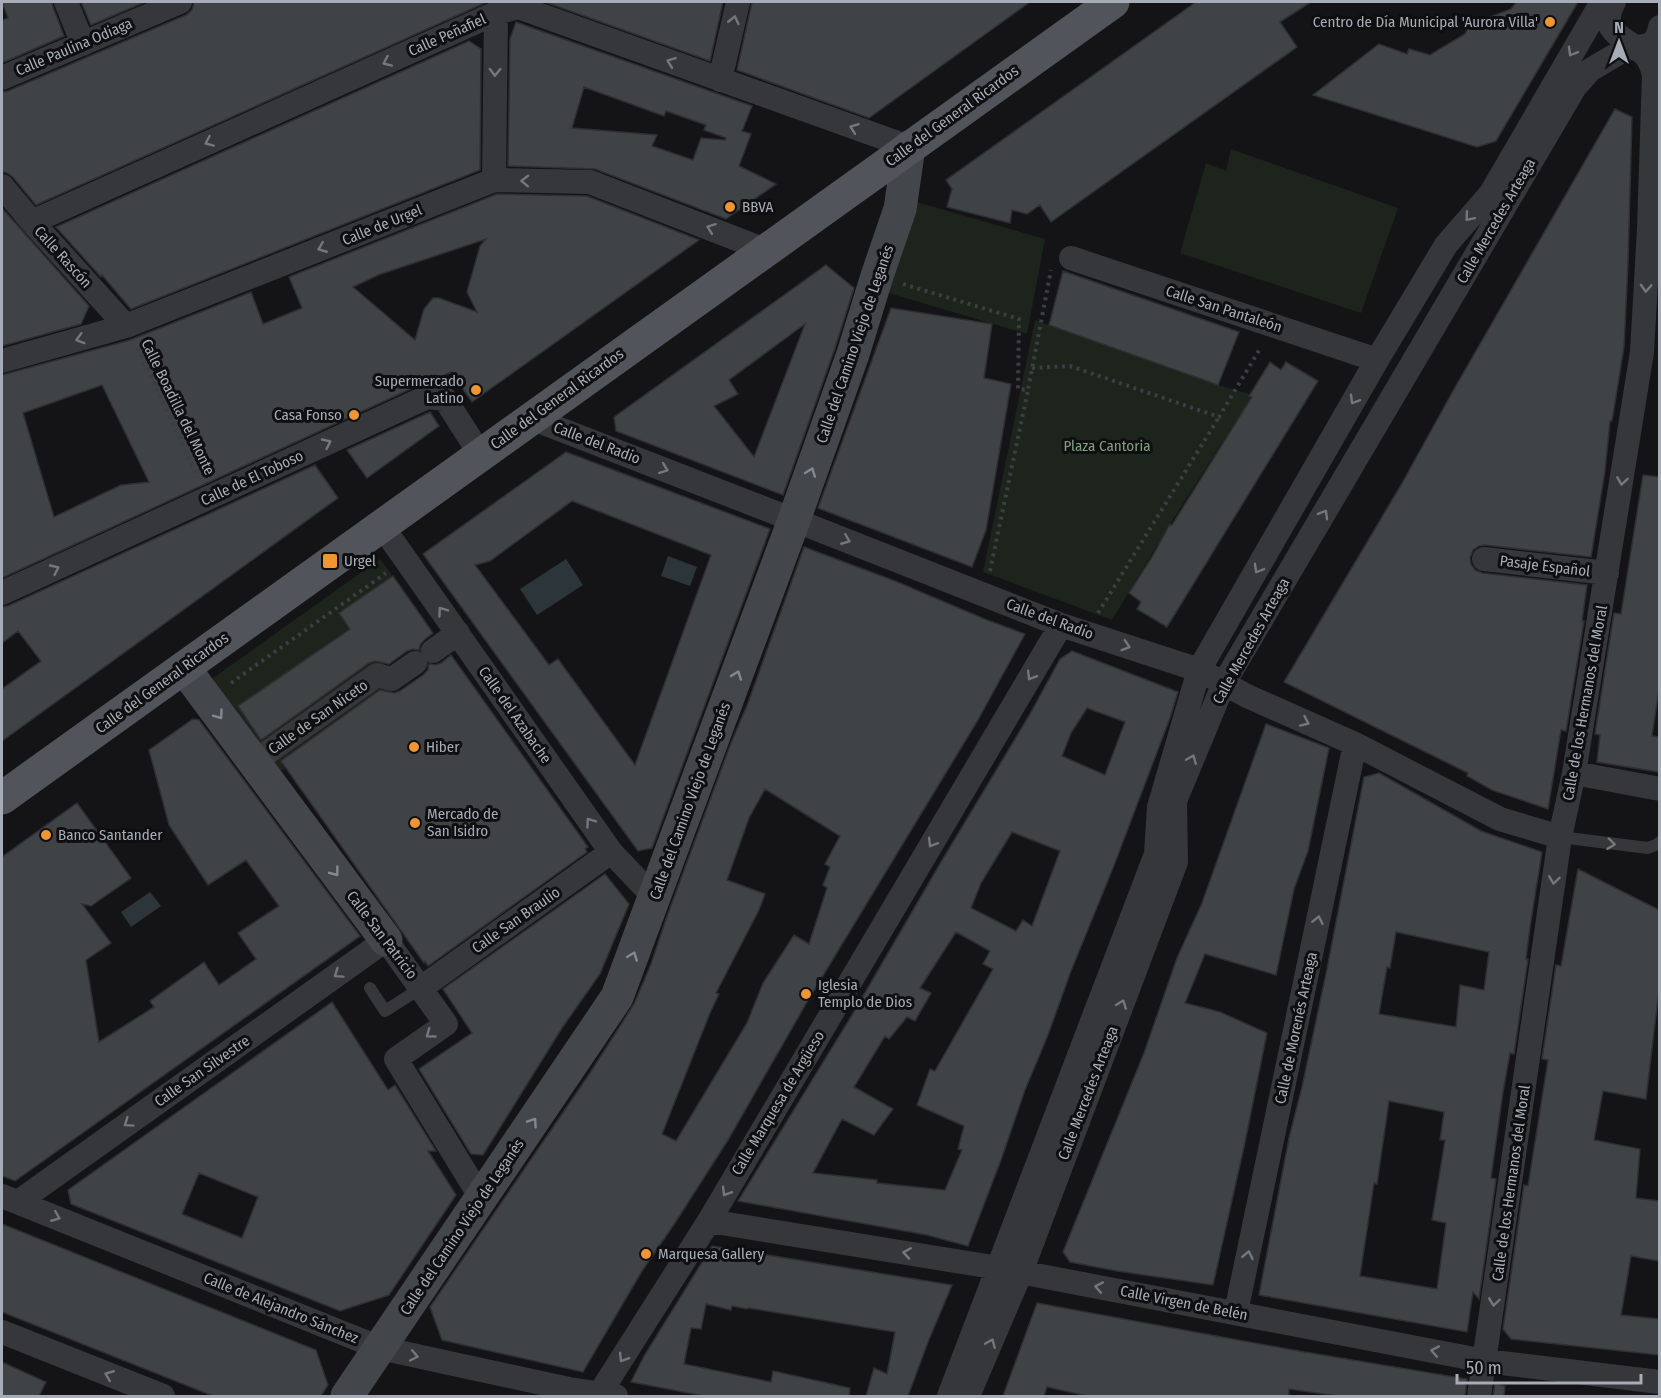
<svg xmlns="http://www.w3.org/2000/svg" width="1661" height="1398" font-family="'Fira Sans Condensed',sans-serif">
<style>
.green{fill:#1c241c}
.water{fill:#2b353a}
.building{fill:#404346;stroke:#2e2f32;stroke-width:1.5;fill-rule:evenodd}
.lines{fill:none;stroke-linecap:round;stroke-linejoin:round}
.path{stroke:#3b3e42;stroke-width:4;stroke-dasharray:3 4.5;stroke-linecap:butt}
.lane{stroke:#35373b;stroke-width:12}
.street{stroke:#35373b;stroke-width:24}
.secondary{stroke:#43464b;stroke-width:33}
.primary{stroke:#51545a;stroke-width:33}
.oneway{stroke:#73787f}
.oneway2{stroke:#838991}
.poi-dot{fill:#ef9533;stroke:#0f0f11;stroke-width:2}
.labels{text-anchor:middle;stroke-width:6;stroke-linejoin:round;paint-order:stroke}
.poi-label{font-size:15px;fill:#a6adb6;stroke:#0f0f11;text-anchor:start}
.street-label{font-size:15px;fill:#a6adb6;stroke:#0f0f11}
.park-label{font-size:15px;fill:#80a17d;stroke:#0f0f11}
</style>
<rect width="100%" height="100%" fill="#141416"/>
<!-- green -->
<path class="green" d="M1231,149L1398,208L1361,313L1180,253L1206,163L1226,171Z
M913,201L1045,239L1027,334L882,291Z
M1035,320L1218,385L1253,395L1170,524L1112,620L983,572Z
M380,559L393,576L373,647L388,669L435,636L448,652L267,781L199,688Z"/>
<!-- water -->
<path class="water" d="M668,556L697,567L690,586L661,576Z
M566,559L583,585L537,615L520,589Z
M150,892L161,906L131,927L121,912Z"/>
<!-- building -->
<path class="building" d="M2,2H52L53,7L64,36L2,63V20L8,18Z
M81,2H145L91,25Z
M194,2H487L36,205L13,177L7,173L2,172V92L8,91L186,15L192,10Z
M545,2H723L710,61Z
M752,2H1030L869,118L737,70Z
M1196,2H1311L1280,22L1297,47L1051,222L1040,205L1027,214L1012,210L1010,223L947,207L952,189L946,180Z
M1516,2H1578L1496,141L1477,147L1313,95L1379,44L1407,54L1409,49L1430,55L1465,34L1469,25L1511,9Z
M516,22L752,106L742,131L751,134L739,166L776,184L726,219L595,169L508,166L510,39ZM584,87L664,116L666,111L706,125L704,130L726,138L725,140L701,138L693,160L652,146L657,135L572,128Z
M469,41L481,49L480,170L131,309L102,275L101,277L56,227Z
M1615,109L1632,117L1628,263L1624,347L1612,421H1610L1605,471L1591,557L1485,545L1479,546L1473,550L1470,558L1471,564L1475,570L1482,573L1587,585L1582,621H1584L1566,731L1561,730L1548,809L1492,790L1467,776L1468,773L1284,682L1401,485L1453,391Z
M497,194L587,196L699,240L472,402L451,372L428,383L421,384L2,578V375L130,340L251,292L263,324L302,308L289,277ZM486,239L480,246L467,292L477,312L439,298H433L424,309L415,340L353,287L378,275ZM102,385L149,482L121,485L54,517L23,413Z
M2,208L89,306L81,324L2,346Z
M826,265L854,288L835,348L783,495L616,431L614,417ZM805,324L797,345L754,457L714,406L738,394L729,380Z
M1063,271L1239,332L1218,385L1049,325Z
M891,308L992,324L984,378L1011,384L986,530L972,567L818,508Z
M1270,362L1281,370L1286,362L1318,381L1167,627L1137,609L1141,602L1129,593L1152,557L1170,524L1172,525L1252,397L1249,396Z
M430,412L439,426L367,478L347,450Z
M566,452L770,529L652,848L638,851L423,554ZM572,501L711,555L635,765L558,659L549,665L475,565L490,561Z
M315,465L338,498L2,741V689L41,661L18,631L2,643V607L8,606Z
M1643,475L1659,477V689L1652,736L1659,737V772L1597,762L1600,735L1595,734L1614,613L1621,614Z
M804,547L895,581L987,620L1025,634L978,720L807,1002L728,1140L675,1223L642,1271L583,1372L442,1340L430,1307L590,1073L634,1004L651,964L666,919L731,743L748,703ZM765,789L840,836L825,864L830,867L823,885L827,888L809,944L794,935L763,983L747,1023L676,1141L662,1134L710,1013L719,994L716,993L759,910L765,894L727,880L749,818Z
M393,576L433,633L424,640L420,645L419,650L413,649L407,651L389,664L375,661L369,663L261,740L238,706L350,629L339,613Z
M1072,651L1178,692L1170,718L1113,868L1071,971L1048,1035L1025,1090L1001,1160L968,1246L927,1235L738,1201L852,1015L941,862L1030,714L1060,659ZM1087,708L1125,722L1105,775L1062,756L1071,733ZM1012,832L1060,851L1032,926L1023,920L1016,931L971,908L981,883ZM956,932L990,951L983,964L993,969L935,1071L930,1069L917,1105L964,1126L958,1149L962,1150L945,1190L877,1183V1180L813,1173L842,1119L874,1135L893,1109L854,1087L885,1036L889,1039L907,1017L915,1021L931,993L920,988Z
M451,655L588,847L585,849L587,852L428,966L425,961L424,963L281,761L380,690L394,693L400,691L423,675L428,670L429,664L435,665L441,663Z
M193,719L199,720L360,936L15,1181L2,1176V857L77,803L131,878L91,906L82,904L111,943L86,960L99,1042L154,1007L150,1001L204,962L219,985L256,959L238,933L279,906L246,860L208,885L169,825L149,750Z
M1266,724L1329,748L1308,851L1294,889L1276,975L1205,954L1185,1003L1220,1012L1267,1033L1244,1147L1213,1285L1117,1271L1070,1262L1063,1252L1144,1053L1177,958L1202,903Z
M1379,773L1481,831L1542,852L1530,927L1526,959H1528L1514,1054L1510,1053L1503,1092L1491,1178L1496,1179L1479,1299L1473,1292L1467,1332L1259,1295L1289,1138L1302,1087L1327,969L1364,777ZM1396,932L1489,952L1484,990L1460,985L1456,1027L1379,1014L1387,967L1390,968ZM1389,1101L1444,1112L1440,1140H1445L1432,1220L1446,1223L1437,1289L1360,1276L1374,1183L1377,1184Z
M1578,869L1659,910V990L1646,1099L1603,1091L1594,1140L1640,1149L1636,1198L1659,1201V1261L1631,1256L1621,1315L1659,1319V1355L1511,1339L1503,1329L1524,1185L1528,1186L1548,1060L1542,1059L1556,965L1561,966Z
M605,874L629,904L600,974L562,1028L483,1155L471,1154L419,1069L472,1033L443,989Z
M332,1002L388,1090L395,1085L436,1151H428L456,1195L389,1295L340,1311L71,1204L68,1190ZM199,1173L258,1197L242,1238L182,1214Z
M2,1224L316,1350L328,1385L321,1396H213L2,1312Z
M712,1246L952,1285L928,1342L908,1396H866L874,1368L887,1374L895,1332L748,1308L747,1309L732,1306L731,1310L706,1304L701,1329L691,1328L684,1364L771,1382L773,1371L850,1388L849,1396H704L631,1382L644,1356Z
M1037,1303L1293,1350L1467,1379L1465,1396H1338L1289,1389V1396H1087L1047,1387L1044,1396H1003Z
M2,1362L46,1382L39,1396H2Z
M1495,1384L1505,1386L1504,1396H1493Z"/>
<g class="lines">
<!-- path -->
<path class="path" d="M903,284L1019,319L1018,389L1028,390L1051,270
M137,348L198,477
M1032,368L1070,366L1219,417L1261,347
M990,571L1028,390
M1098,613L1219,417
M231,683L386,573"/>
<!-- lane -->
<path class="lane" d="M1560,837L1648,848L1658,844L1660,842
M370,988L385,1011L421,988"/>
<!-- street -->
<path class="street" d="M66,2L83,44
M2,78L180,2
M720,80L738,2
M494,180L496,13
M2,186L32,222L126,326
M32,222L496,13L518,7L909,147
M1071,258L1377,360
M2,361L126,326L494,180L590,182L765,250
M531,418L794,520L1061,625L1199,670L1247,696L1355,744L1500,819L1560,837
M382,526L611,852L655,898
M1484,559L1607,573
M2,593L427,397L445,399L480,454
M433,651L458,633
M254,762L377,675L392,679L415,663
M1574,773L1660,789
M421,988L611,852
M2,1196L380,1348L569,1389L616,1396
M18,1202L386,940L446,1024L396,1059L481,1198
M709,1221L999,1268L1485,1361L1660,1382
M1236,1312L1355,744
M2,1332L163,1396
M600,1393L709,1221L1061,625
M949,1396L1156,854L1159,807L1199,670L1377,360L1446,245L1491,193L1602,2
M968,1396L1021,1272L1176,862L1175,801L1224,683L1575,87L1590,70L1624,50C1642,43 1655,52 1660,27
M1479,1396L1560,837L1574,773L1642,352L1649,229L1654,74C1652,68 1650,61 1646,56C1630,38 1596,35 1614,2"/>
<!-- secondary -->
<path class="secondary" d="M184,668L386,940
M347,1396L617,997L794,520L853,354L877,276L900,209L909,147"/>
<!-- primary -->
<path class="primary" d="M2,798L1113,2"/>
</g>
<!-- one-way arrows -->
<defs><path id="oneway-chevron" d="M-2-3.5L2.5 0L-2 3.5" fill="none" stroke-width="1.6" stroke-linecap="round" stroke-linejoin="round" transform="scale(1.5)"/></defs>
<g class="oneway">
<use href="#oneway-chevron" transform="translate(734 20) rotate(-77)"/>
<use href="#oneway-chevron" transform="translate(1572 52) rotate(120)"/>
<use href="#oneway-chevron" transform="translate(387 62) rotate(156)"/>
<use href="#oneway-chevron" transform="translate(671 62) rotate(-160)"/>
<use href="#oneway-chevron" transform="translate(495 72) rotate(91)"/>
<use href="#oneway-chevron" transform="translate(854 128) rotate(-160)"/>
<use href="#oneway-chevron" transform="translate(209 142) rotate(156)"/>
<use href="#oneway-chevron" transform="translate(525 181) rotate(-179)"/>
<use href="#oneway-chevron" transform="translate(1469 217) rotate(131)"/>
<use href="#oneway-chevron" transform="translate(711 228) rotate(-159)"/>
<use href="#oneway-chevron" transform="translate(322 248) rotate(158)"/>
<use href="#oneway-chevron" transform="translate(1646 288) rotate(93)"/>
<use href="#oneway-chevron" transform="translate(80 339) rotate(164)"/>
<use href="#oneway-chevron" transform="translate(1354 400) rotate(120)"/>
<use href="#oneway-chevron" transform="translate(327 443) rotate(-25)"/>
<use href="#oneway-chevron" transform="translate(664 469) rotate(21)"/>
<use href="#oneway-chevron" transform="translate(1622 481) rotate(99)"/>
<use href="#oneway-chevron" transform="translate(1324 514) rotate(-60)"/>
<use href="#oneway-chevron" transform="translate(846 540) rotate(22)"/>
<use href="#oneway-chevron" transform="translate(55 569) rotate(-25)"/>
<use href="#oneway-chevron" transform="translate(1258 569) rotate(120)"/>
<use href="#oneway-chevron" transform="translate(442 611) rotate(-125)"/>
<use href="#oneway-chevron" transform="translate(1126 646) rotate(18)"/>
<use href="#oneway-chevron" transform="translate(1031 676) rotate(121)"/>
<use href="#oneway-chevron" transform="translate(1305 722) rotate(24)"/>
<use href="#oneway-chevron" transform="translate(1192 759) rotate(-68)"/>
<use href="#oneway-chevron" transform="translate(590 822) rotate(-125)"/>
<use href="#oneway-chevron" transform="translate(932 843) rotate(121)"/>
<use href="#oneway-chevron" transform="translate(1611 844) rotate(7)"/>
<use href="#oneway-chevron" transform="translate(1554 880) rotate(98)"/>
<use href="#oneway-chevron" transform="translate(1318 920) rotate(-78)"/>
<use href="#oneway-chevron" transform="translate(338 974) rotate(145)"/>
<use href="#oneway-chevron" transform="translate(1122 1004) rotate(-69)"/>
<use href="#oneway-chevron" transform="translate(430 1034) rotate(144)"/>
<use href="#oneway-chevron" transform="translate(128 1123) rotate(145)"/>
<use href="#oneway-chevron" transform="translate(726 1192) rotate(121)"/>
<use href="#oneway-chevron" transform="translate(56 1217) rotate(22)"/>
<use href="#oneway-chevron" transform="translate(907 1253) rotate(-171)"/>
<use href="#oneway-chevron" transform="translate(1248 1255) rotate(-78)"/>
<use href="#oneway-chevron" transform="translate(1099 1287) rotate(-169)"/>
<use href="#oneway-chevron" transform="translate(1494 1302) rotate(98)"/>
<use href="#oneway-chevron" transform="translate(991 1343) rotate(-67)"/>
<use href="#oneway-chevron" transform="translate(1435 1351) rotate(-169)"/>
<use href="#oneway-chevron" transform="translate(414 1356) rotate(12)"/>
<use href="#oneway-chevron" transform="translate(623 1358) rotate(122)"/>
<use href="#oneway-chevron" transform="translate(109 1375) rotate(-158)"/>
</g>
<g class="oneway2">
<use href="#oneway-chevron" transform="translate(811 472) rotate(-70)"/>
<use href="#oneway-chevron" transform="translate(737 675) rotate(-70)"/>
<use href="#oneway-chevron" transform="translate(219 715) rotate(54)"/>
<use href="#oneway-chevron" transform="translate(335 872) rotate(53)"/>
<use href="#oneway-chevron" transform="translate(633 956) rotate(-69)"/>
<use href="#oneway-chevron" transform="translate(533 1122) rotate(-56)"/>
</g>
<!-- markers -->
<g class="poi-dot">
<circle cx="1550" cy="22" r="6"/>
<circle cx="730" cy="207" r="6"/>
<circle cx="476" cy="390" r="6"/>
<circle cx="354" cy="415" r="6"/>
<rect x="322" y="553" width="16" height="16" rx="3"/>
<circle cx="414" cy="747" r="6"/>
<circle cx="415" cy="823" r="6"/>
<circle cx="46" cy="835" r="6"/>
<circle cx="806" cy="994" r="6"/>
<circle cx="646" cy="1254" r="6"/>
</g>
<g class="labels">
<!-- poi labels -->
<g class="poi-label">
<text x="1538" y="27" text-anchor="end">Centro de Día Municipal 'Aurora Villa'</text>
<text x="742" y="212">BBVA</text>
<text x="464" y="386" text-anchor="end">Supermercado<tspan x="464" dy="17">Latino</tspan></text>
<text x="342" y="420" text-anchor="end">Casa Fonso</text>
<text x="344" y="566">Urgel</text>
<text x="426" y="752">Hiber</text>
<text x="427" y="819">Mercado de<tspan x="427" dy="17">San Isidro</tspan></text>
<text x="58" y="840">Banco Santander</text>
<text x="818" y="990">Iglesia<tspan x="818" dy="17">Templo de Dios</tspan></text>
<text x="658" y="1259">Marquesa Gallery</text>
</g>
<!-- street labels -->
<g class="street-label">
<text transform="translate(447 35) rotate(-24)" y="5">Calle Peñafiel</text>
<text transform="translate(74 47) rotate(-23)" y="5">Calle Paulina Odiaga</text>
<text transform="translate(952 116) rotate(-36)" y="5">Calle del General Ricardos</text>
<text transform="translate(1496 221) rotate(-60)" y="5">Calle Mercedes Arteaga</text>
<text transform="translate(382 225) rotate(-22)" y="5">Calle de Urgel</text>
<text transform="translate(63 257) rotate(48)" y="5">Calle Rascón</text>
<text transform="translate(1224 309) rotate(18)" y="5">Calle San Pantaleón</text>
<text transform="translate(855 344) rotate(-71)" y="5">Calle del Camino Viejo de Leganés</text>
<text transform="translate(557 399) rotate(-36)" y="5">Calle del General Ricardos</text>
<text transform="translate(178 407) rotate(64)" y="5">Calle Boadilla del Monte</text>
<text transform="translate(597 443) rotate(21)" y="5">Calle del Radio</text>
<text transform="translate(252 478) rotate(-25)" y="5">Calle de El Toboso</text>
<text transform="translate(1545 566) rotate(7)" y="5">Pasaje Español</text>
<text transform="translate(1050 619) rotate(20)" y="5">Calle del Radio</text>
<text transform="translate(1251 641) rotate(-61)" y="5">Calle Mercedes Arteaga</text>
<text transform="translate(162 683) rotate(-36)" y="5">Calle del General Ricardos</text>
<text transform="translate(1585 703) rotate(-80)" y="5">Calle de los Hermanos del Moral</text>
<text transform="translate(515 715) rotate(55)" y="5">Calle del Azabache</text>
<text transform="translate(318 717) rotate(-35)" y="5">Calle de San Niceto</text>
<text transform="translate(690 801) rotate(-70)" y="5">Calle del Camino Viejo de Leganés</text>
<text transform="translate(516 920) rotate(-35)" y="5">Calle San Braulio</text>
<text transform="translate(382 935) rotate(53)" y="5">Calle San Patricio</text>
<text transform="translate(1296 1028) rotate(-78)" y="5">Calle de Morenés Arteaga</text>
<text transform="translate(202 1071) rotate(-35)" y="5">Calle San Silvestre</text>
<text transform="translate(1088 1093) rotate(-69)" y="5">Calle Mercedes Arteaga</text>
<text transform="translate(778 1103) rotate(-59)" y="5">Calle Marquesa de Argüeso</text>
<text transform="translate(1511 1183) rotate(-82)" y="5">Calle de los Hermanos del Moral</text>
<text transform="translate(462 1227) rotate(-56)" y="5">Calle del Camino Viejo de Leganés</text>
<text transform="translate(1184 1303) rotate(11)" y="5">Calle Virgen de Belén</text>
<text transform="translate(281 1308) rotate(22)" y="5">Calle de Alejandro Sánchez</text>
</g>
<!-- park labels -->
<g class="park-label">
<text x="1107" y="451">Plaza Cantoria</text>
</g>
</g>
<!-- border -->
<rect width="1661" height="1398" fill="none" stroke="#a6adb6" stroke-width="6"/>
<!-- north arrow -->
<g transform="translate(1619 42)" stroke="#0f0f11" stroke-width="4.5" paint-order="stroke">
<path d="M0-4.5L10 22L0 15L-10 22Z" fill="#a6adb6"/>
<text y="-9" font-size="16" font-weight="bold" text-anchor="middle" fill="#a6adb6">N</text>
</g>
<!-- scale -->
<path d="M1457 1374v9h184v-9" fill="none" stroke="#a6adb6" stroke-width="3"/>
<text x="1466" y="1374" font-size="18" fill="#a6adb6" stroke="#0f0f11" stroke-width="4.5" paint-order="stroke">50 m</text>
</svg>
